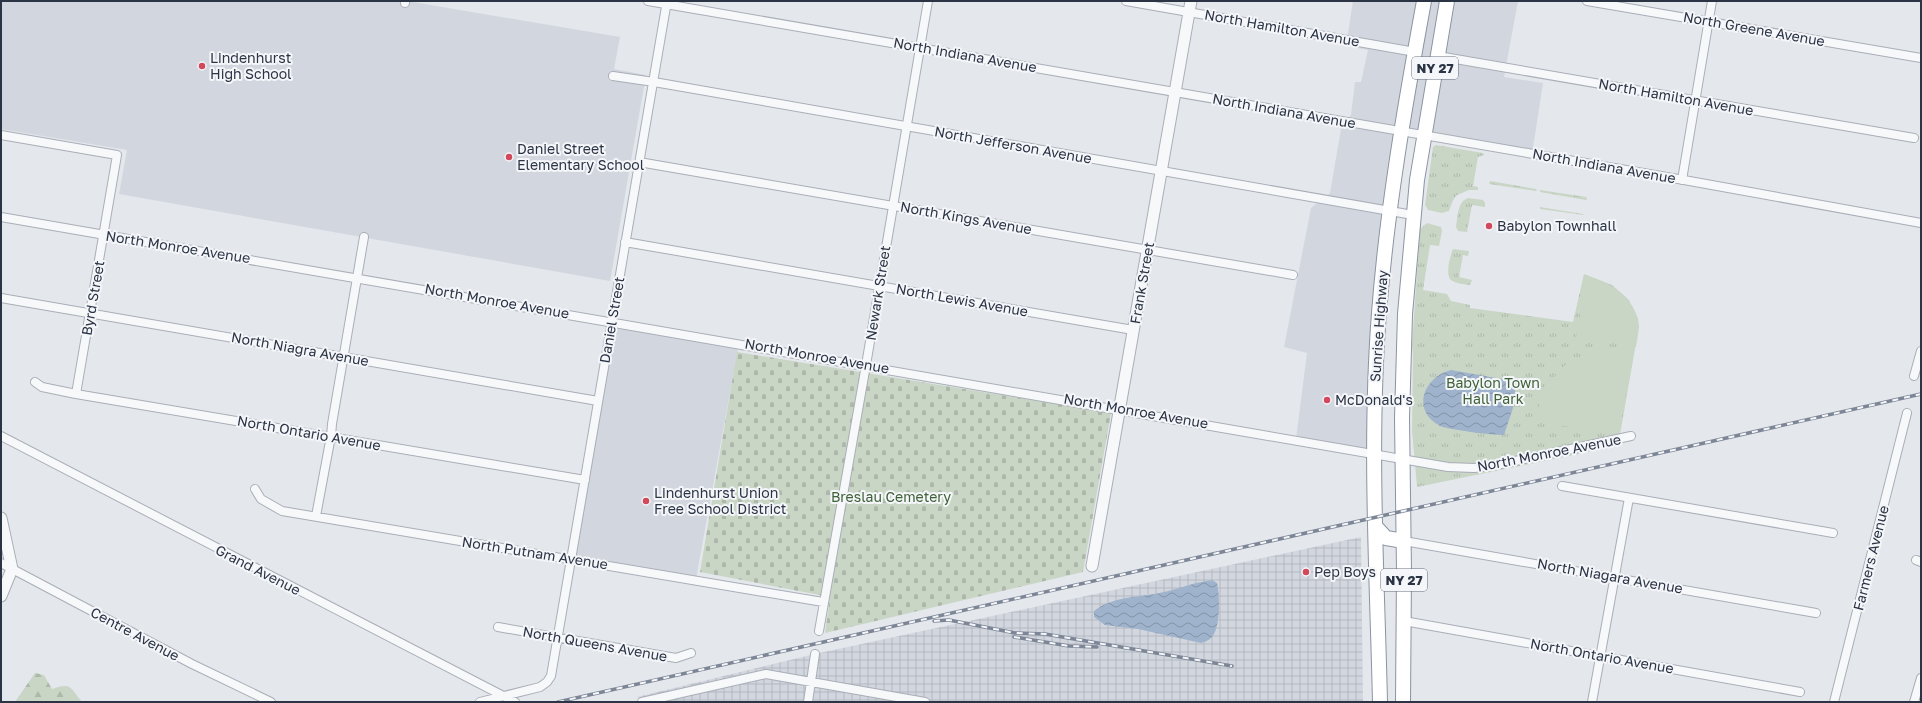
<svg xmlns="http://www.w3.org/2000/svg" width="1922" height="703" font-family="'Golos Text',sans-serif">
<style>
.built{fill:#d2d6de}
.industrial{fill:url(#industrial-grid)}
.grass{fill:url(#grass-tufts)}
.forest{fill:url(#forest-firs)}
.cemetery{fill:url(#cemetery-stones)}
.garden{fill:#c9d6c5}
.water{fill:url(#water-waves)}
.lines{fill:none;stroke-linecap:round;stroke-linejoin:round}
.minor-casing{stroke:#a9aeb7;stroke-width:10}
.tertiary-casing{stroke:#a9aeb7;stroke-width:13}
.trunk-casing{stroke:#8b94a3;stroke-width:16}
.minor{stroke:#f7f8fa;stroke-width:8}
.tertiary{stroke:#f7f8fa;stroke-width:11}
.trunk{stroke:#fff;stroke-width:14}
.rail-casing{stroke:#7d8696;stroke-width:3.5}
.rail{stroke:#f4f6f9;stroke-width:2;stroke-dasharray:6;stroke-linecap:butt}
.poi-dot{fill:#d1495b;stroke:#f4f6f9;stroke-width:1.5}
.labels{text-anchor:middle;stroke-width:4;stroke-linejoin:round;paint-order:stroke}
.shield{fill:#f4f6f9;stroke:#676e7b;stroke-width:1}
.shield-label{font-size:13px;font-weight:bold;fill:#2b3445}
.street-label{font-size:14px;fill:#2b3445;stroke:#f4f6f9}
.poi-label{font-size:14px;fill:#2b3445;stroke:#f4f6f9;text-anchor:start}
.park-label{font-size:14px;fill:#3f6138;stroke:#f4f6f9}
</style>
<defs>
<pattern id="industrial-grid" width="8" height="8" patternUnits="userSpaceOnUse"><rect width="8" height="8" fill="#d2d6de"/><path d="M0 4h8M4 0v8" fill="none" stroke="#b4b8c0"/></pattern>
<pattern id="grass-tufts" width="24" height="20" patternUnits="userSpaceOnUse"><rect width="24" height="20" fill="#c9d6c5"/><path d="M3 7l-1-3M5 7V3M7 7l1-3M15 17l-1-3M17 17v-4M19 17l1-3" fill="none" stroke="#adb8ab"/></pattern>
<pattern id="forest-firs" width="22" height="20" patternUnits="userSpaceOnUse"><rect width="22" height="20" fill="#c9d6c5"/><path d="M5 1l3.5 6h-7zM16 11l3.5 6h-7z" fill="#adb8ab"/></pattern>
<pattern id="cemetery-stones" width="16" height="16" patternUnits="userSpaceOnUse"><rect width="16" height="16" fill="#c9d6c5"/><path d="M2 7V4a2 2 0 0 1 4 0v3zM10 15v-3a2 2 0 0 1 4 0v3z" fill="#adb8ab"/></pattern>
<pattern id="water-waves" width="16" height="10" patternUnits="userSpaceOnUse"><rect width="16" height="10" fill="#9fb4cc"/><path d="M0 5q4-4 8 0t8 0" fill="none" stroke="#8293a7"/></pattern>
</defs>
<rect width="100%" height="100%" fill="#e4e7ec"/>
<!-- built -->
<path class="built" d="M1,1H407L620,37L614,69L646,75L610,281L119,194L127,150L1,129Z
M1353,1H1518L1504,77L1543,83L1532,154L1401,132L1374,453L1296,439L1307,353L1284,347L1311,208L1330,193L1341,129L1351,115L1355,82H1361L1368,50L1346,46Z
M613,322L739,343L696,579L572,559Z"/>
<!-- industrial -->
<path class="industrial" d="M1361,537L1363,702H645L637,697L815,654Z"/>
<!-- grass -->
<path class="grass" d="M1436,145L1483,153L1484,155L1478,157L1473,186L1478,187V190H1469L1457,195L1453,200L1449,211L1442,213L1428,210L1425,205L1433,147Z
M1490,181L1536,189L1537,190L1536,191L1489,184Z
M1540,190L1586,197L1587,199L1586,200L1540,192Z
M1468,198L1483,200L1485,203V207L1472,205L1467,232L1458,231L1456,227C1458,217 1457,202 1468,198Z
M1540,207L1583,214L1584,215L1540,209Z
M1427,223L1441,227L1442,231L1439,246L1430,245L1423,290L1447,294L1451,301L1470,305V308L1573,322L1584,274L1612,285L1629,300L1639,326L1618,446L1417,487L1412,430L1413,355L1412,345L1420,229Z
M1453,249L1469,251L1468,256L1463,255L1459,277L1472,280L1470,285C1464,284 1456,284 1451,280C1445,275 1450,256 1453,249Z"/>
<!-- forest -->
<path class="forest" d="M35,673L44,675L52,689C72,682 70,688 82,702H15Z"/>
<!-- cemetery -->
<path class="cemetery" d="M737,352L1111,413L1083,572L825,633L830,597L700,572Z"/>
<!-- garden -->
<path class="garden" d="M1587,276C1610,282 1631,295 1638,319C1640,328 1637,339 1636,347L1576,337Z
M1601,348H1633L1620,430L1617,433L1534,422L1545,387L1568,362Z"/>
<!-- water -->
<path class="water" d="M1451,370L1513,381L1516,383L1513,408L1504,435C1493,435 1449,430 1440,426C1411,411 1423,377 1451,370Z
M1212,580L1217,583C1220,595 1221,631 1210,639C1208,641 1203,642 1201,643L1138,629L1105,625L1094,617V611C1115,595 1140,598 1164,592C1181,588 1196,582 1212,580Z"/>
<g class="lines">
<!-- minor casing -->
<g class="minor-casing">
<path id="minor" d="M648,1L1684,180L1921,223
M1126,1L1415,52
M1587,1L1921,58
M405,3V1
M1438,56L1914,138
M613,76L654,82L1413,215
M1,135L117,155L76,394
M639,162L1293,275
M1682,180L1712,1
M1,217C483,299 966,380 1448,467L1474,468L1492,466L1631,436
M625,242L1133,330
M1,298L598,401
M1914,376L1921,351
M35,382L42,387L76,394L585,480
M1,436L515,702
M1562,486L1833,533
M255,489L261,499L282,511L823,602
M316,516L331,436L332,424L364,237
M1404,541L1816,613
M1916,560L1921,562
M1,563L192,664L271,702
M1404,621L1800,692
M498,627L676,658L691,653
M819,631L866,365L928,1
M480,702L540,687L547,682L551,676L667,1
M642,702L766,674L925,702
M808,702L815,654
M1592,702L1629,498
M1834,702L1907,413
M1914,702L1921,678"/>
</g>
<!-- tertiary casing -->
<g class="tertiary-casing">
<path id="tertiary" d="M1,518L12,569L1,596
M1092,566L1191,1"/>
</g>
<!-- trunk casing -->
<g class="trunk-casing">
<path id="trunk" d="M1375,526L1386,538L1404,541
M1380,702C1377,573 1369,442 1379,313C1387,208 1405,105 1424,1
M1403,702L1404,572L1402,418L1405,314L1417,180L1447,1"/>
</g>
<!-- minor -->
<use href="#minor" class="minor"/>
<!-- tertiary -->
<use href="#tertiary" class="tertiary"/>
<!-- trunk -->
<use href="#trunk" class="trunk"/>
<!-- rail casing -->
<g class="rail-casing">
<path id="rail" d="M934,621L949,620L1015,633L1045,634L1232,666
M1014,637L1069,646L1097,647
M558,702L1921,394"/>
</g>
<!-- rail -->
<use href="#rail" class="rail"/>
</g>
<!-- markers -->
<g class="poi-dot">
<circle cx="202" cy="66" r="4"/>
<circle cx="509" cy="157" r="4"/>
<circle cx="1489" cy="226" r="4"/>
<circle cx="1327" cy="400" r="4"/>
<circle cx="646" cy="501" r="4"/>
<circle cx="1306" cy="572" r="4"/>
</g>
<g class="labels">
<!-- shield labels -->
<g class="shield">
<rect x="1412" y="57" width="46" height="22" rx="3"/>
<rect x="1381" y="569" width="46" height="22" rx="3"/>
</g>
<g class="shield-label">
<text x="1435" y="73">NY 27</text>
<text x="1404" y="585">NY 27</text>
</g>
<!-- street labels -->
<g class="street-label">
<text transform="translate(1282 28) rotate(10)" y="5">North Hamilton Avenue</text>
<text transform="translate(1754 29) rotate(10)" y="5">North Greene Avenue</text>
<text transform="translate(965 55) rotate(10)" y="5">North Indiana Avenue</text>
<text transform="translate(1676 97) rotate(10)" y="5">North Hamilton Avenue</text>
<text transform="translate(1284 111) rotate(10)" y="5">North Indiana Avenue</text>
<text transform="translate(1013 145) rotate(10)" y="5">North Jefferson Avenue</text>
<text transform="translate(1604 166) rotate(10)" y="5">North Indiana Avenue</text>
<text transform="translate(966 218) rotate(10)" y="5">North Kings Avenue</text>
<text transform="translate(178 247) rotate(9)" y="5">North Monroe Avenue</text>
<text transform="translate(1142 283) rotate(-80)" y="5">Frank Street</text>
<text transform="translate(878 293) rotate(-81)" y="5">Newark Street</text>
<text transform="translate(93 298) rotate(-80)" y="5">Byrd Street</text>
<text transform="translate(962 300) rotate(10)" y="5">North Lewis Avenue</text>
<text transform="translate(497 301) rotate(10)" y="5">North Monroe Avenue</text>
<text transform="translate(612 320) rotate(-80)" y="5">Daniel Street</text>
<text transform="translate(1379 326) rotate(-86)" y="5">Sunrise Highway</text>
<text transform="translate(300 349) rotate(10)" y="5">North Niagra Avenue</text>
<text transform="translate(817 356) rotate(10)" y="5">North Monroe Avenue</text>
<text transform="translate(1136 411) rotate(10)" y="5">North Monroe Avenue</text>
<text transform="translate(309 433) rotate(10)" y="5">North Ontario Avenue</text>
<text transform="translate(1549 453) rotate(-11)" y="5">North Monroe Avenue</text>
<text transform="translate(535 553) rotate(9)" y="5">North Putnam Avenue</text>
<text transform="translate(1871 558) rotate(-76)" y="5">Farmers Avenue</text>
<text transform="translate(258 570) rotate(27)" y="5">Grand Avenue</text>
<text transform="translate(1610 576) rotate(10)" y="5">North Niagara Avenue</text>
<text transform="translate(135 634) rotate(28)" y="5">Centre Avenue</text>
<text transform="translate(595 644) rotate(10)" y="5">North Queens Avenue</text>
<text transform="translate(1602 656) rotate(10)" y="5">North Ontario Avenue</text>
</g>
<!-- poi labels -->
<g class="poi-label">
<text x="210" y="63">Lindenhurst<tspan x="210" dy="16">High School</tspan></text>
<text x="517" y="154">Daniel Street<tspan x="517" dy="16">Elementary School</tspan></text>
<text x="1497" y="231">Babylon Townhall</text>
<text x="1335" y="405">McDonald's</text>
<text x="654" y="498">Lindenhurst Union<tspan x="654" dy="16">Free School District</tspan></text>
<text x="1314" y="577">Pep Boys</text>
</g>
<!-- park labels -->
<g class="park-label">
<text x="1493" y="388">Babylon Town<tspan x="1493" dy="16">Hall Park</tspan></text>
<text x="891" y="502">Breslau Cemetery</text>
</g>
</g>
<!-- border -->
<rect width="1922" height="703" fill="none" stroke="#2b3445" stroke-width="4"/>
</svg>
